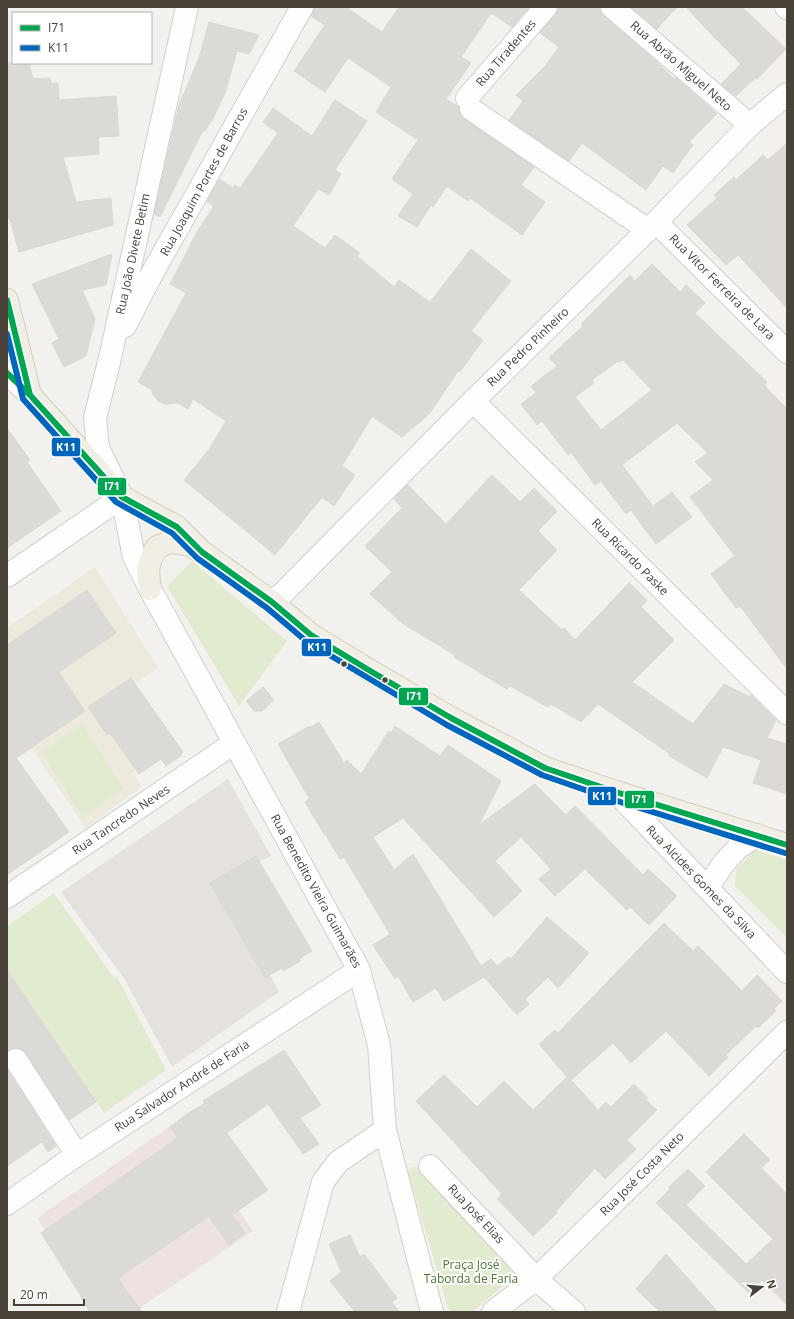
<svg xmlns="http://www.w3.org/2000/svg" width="794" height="1319" font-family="'Open Sans',sans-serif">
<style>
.education{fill:#ede9dd}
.medical{fill:#ede2df}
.green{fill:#e0ebcf}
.parking{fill:#e5e2de}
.building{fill:#dcdad6;stroke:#dbd8d3;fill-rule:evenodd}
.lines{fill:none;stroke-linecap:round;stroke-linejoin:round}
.minor-casing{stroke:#d1cfcb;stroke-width:24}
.major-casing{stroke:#d4cdbc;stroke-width:24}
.minor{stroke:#fdfdfc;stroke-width:22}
.major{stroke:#f1eee5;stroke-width:22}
.bus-1-casing{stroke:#fff;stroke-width:9}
.bus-2-casing{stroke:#fff;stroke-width:9}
.bus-1{stroke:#00a651;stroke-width:6}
.bus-2{stroke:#0065bd;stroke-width:6}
.bus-dot{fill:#494339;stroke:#fff;stroke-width:1.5}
.labels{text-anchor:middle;stroke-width:4;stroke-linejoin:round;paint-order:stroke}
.street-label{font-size:12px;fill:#494339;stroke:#fff}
.park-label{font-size:12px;fill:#4a7730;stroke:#fff}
.line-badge{stroke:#fff;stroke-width:1.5}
.badge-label{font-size:11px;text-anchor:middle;font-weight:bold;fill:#fff}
</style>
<rect width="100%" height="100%" fill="#f3f1ed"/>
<!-- education -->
<path class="education" d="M95,567L158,668L97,711L136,770L132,773L142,786L86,828L23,736L7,729V628Z"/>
<!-- medical -->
<path class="medical" d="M178,1121L253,1231L134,1312H101L37,1218Z"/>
<!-- green -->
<path class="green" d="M192,561L287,641L239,706L167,586Z
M82,724L123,789L83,817L41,752Z
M755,850L787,860V938L735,886L736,870Z
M54,893L114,978L117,977L166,1070L104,1113L7,970V926Z
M412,1167L418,1168L509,1267L511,1274L510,1280L472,1312H452L448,1308L408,1171Z"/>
<!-- parking -->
<path class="parking" d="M228,779L271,856L224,878L269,973L279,992L172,1067L125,980L61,892Z"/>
<!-- building -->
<path class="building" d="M314,7H346L382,32L399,7H529L512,27L491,13L461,57L471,63L446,99L459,107L460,114L464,119L534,167L521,185L545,202L522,235L470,198L468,201L447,186L433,207L431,205L417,227L398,216L413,194L392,179L418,140L376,112L391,87L348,58L325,92L294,71L325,25L311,16Z
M558,7H600V12L604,16L657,62L674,79L676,78L717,114L689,142L693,145L673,173L663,166L646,190L582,143L569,161L509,120L523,101L516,95L546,65L559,47L540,33L555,15Z
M631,7H677L657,29Z
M686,7H742L786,49L757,79L755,78L736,96L721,84L741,64L710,33Z
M209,22L259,35L249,54L237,51L225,93L212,121H211L205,131L203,130L160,217L154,214L179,105L199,58Z
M7,63H29L33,79L50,78L51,83H58L59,100L116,96L119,136L98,137L99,154L63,157L76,202L111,198L113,225L19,252L10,219H7Z
M335,100L367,121L335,170L341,174L329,195L318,189L293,226L325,248L335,235L360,253L357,256L394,287L399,280L430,302L471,249L511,281L471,331L483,340L460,372L458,371L429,414L402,437L372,416L342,466L355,475L334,506L322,497L275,555L184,480L210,448L226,421L193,399L188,409L178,403L166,404L158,401L153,395L152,390L138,382L186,293L170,284L197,232L214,206L207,202L219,179L233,188L235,185L240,188L278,133L263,122L273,108L312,136Z
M787,143V308L738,255L726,265L687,225L717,198L714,195L734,177L736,180L763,155L768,160Z
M112,254L106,285L82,290L95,319L86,356L64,367L52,343L59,339L32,284Z
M652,264L680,292L686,285L705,303L695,313L767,382L764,385L787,409V669L740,606L736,608L711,574L735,556L690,497L713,480L695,462L708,453L677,423L622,465L653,506L672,492L692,517L656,544L631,510L626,514L601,481L595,485L571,452L568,455L542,421L537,425L521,404L536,393L531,386L557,366L549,358L583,326L581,324L630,275L635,281ZM623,360L652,390L601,430L575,397L594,383L592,380L618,361L620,362Z
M7,428L30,460L27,462L61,511L7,548Z
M492,475L520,502L534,488L557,511L538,531L557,550L519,590L562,630L564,628L575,640L629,583L647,600L641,607L674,640L632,682L693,724L724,684L750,697L751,695L776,720L767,738L787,744V794L753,783L761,760L723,747L707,778L669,756L670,754L598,704L581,722L551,704L548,707L510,686L507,689L454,657L455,655L402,623L370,594L392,572L365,546L402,508L394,499L408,485L446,524Z
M87,590L116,633L59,672L85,711L16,758L69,832L7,875V645Z
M131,678L183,752L181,754L182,755L166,766L161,759L139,774L110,733L107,735L88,707Z
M263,687L274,700L262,711H254L246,701Z
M319,722L344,763L347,760L361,774L389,731L391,733L395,726L440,756L448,745L501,781L479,825L535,784L566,815L575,806L643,875L648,869L677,896L649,925L630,907L627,910L585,869L555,896L539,879L551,869L521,837L495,861L522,891L494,917L403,818L373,837L394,870L413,854L481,966L491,959L497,966L508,957L511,959L547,917L589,953L558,988L548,977L525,999L529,1004L517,1015L484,977L444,1001L436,988L413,1002L398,976L395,979L373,945L390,934L344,857L340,859L325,834H324L305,802L309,798L278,744L310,726L311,727Z
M256,856L312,951L299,959L300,961L283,971L282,968L265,978L210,883Z
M664,923L693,951L698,946L742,991L757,975L782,1001L774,1009L776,1011L758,1028L756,1026L726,1055L728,1057L709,1076L666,1031L631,1063L613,1043L571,1080L598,1110L606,1102L611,1107L634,1084L648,1098L646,1100L657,1110L627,1140L636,1149L605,1179L595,1168L556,1211L557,1213L533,1236L497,1199L502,1194L416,1101L444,1075L477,1107L504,1081L533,1110L567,1077L539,1044L555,1030L558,1033Z
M7,970L96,1102L69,1120L26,1053L21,1049L16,1048L10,1049L7,1052Z
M284,1050L321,1105L300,1118L319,1144L303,1154L268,1104L227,1133L268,1190L232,1215L245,1233L229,1245L209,1216L118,1278L142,1312H90L80,1296H81L41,1233L178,1138L170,1127L187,1114L205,1103L203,1101Z
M7,1069L56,1146L48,1152L42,1142L7,1166Z
M744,1134L770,1160L761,1168L787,1194V1305L762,1280L749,1293L656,1203L670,1189L669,1187L688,1169L705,1186L686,1205L746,1264L773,1239L706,1172Z
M350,1235L360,1257L364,1254L397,1298L392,1302L399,1312H355L330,1281L341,1272L329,1244Z
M666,1254L718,1312H660L636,1289Z"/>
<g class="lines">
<!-- minor casing -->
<g class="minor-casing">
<path id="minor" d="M187,7L110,358L95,418L98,448L122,497L134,557L150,589L359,970L379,1045L385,1130L432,1312
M612,7L750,125
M786,7L787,8
M467,98L546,7
M471,109L648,230
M656,222L787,352
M125,326L154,270L302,7
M7,373L30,395
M473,401L787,713
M7,576L122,497
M272,602L283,593L473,401L656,222L750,125L787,94
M616,792L787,972
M707,888L724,863L738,848L757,835
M7,897L234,743
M16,1060L77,1155
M430,1166L536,1279L574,1312
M7,1204L68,1161L359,970
M288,1312L323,1182L338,1162L385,1130
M493,1312L536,1279L787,1032"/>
</g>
<!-- major casing -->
<g class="major-casing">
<path id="major" d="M7,300L30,395L122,497L177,527L202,552L272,602L311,635L372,672L451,718L545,768L616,792L787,845
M150,589C147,570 147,564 157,547L170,542L187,544L198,550"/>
</g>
<!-- minor -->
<use href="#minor" class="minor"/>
<!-- major -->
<use href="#major" class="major"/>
<!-- bus-1 casing -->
<g class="bus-1-casing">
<path id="bus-1" d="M7,300L30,395L38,404
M7,373L30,395L122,497L177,527L202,552L272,602L311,635L372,672L451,718L545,768L616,792L787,845"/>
</g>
<!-- bus-2 casing -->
<g class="bus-2-casing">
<path id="bus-2" d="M7,334L23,399L116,502L172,533L197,558L267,608L306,641L447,725L542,775L614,800L785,853"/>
</g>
<!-- bus-1 -->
<use href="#bus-1" class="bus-1"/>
<!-- bus-2 -->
<use href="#bus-2" class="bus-2"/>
</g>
<!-- markers -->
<g class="bus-dot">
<circle cx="344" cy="664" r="3.5"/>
<circle cx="385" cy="680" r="3.5"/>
</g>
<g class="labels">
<!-- street labels -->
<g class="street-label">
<text transform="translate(506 53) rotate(-49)" y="4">Rua Tiradentes</text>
<text transform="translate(681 66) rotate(41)" y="4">Rua Abrão Miguel Neto</text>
<text transform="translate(204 182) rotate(-61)" y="4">Rua Joaquim Portes de Barros</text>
<text transform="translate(133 254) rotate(-78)" y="4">Rua João Divete Betim</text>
<text transform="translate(722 287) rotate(45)" y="4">Rua Vitor Ferreira de Lara</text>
<text transform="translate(528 347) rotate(-44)" y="4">Rua Pedro Pinheiro</text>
<text transform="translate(630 557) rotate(45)" y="4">Rua Ricardo Paske</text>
<text transform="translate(121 820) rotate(-34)" y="4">Rua Tancredo Neves</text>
<text transform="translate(701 882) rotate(46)" y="4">Rua Alcides Gomes da Silva</text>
<text transform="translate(316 891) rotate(61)" y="4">Rua Benedito Vieira Guimarães</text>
<text transform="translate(182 1086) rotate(-33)" y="4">Rua Salvador André de Faria</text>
<text transform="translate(642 1174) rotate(-45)" y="4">Rua José Costa Neto</text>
<text transform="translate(476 1214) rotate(47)" y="4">Rua José Elias</text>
</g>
<!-- park labels -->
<g class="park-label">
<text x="471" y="1269">Praça José<tspan x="471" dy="14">Taborda de Faria</tspan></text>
</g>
</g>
<g class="line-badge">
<rect x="51" y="437" width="30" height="20" rx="4" fill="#0065bd"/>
<rect x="97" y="477" width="30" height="19" rx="4" fill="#00a651"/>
<rect x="301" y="638" width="31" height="19" rx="4" fill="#0065bd"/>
<rect x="398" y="687" width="31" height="19" rx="4" fill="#00a651"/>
<rect x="587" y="786" width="30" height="20" rx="4" fill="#0065bd"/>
<rect x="624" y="790" width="31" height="19" rx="4" fill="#00a651"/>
</g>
<g class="badge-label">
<text x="66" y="451">K11</text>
<text x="112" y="490">I71</text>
<text x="317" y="651">K11</text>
<text x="414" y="700">I71</text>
<text x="602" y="800">K11</text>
<text x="639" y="803">I71</text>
</g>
<!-- border -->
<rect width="794" height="1319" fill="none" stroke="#494339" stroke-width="16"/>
<!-- legend -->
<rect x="12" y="12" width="140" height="52" fill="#ffffff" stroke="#b6b4b0"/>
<rect x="20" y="25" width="20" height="6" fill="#00a651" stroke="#b6b4b0"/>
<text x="48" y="32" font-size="12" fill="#494339">I71</text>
<rect x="20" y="45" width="20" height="6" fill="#0065bd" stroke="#b6b4b0"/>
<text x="48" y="52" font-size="12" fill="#494339">K11</text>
<!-- north arrow -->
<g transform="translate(762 1287) rotate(74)" stroke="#ffffff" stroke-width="3" paint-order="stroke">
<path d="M0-3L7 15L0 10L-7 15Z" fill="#494339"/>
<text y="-6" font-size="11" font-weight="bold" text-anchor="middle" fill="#494339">N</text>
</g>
<!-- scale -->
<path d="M14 1299v6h70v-6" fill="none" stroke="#494339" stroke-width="2"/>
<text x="20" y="1299" font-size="12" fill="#494339" stroke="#ffffff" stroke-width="3" paint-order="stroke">20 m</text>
</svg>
